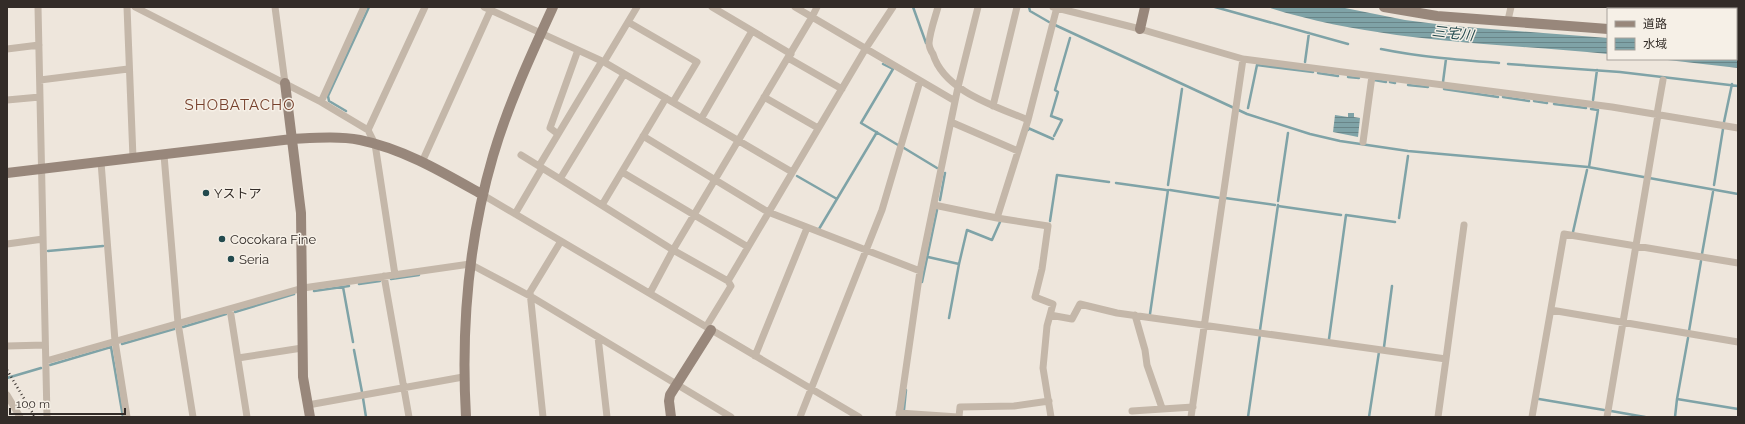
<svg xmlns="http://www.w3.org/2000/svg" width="1745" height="424" font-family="Raleway,'Noto Sans JP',sans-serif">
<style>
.water{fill:url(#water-rules)}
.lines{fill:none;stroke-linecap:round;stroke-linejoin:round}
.stream{stroke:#7fa3a7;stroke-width:2.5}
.street{stroke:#c4b7a9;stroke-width:7}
.secondary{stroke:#98877b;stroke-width:10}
.rail{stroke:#332c28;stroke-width:2.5;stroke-dasharray:1 3;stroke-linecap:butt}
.poi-dot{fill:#234a4e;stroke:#f6f0e7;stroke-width:1.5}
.labels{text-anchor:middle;stroke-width:3;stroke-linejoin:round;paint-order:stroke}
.poi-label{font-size:13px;fill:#332c28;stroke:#f6f0e7;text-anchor:start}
.water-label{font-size:14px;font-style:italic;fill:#234a4e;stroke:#f6f0e7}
.quarter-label{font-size:15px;letter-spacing:1px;fill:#77412c;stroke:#f6f0e7}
</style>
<defs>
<pattern id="water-rules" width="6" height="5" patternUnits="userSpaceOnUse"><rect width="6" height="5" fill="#7fa3a7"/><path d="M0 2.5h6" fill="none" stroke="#698588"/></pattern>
</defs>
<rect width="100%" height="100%" fill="#eee6dc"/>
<!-- water -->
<path class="water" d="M1267,7H1340L1405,20L1452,26L1608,38V54C1494,43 1377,42 1267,7Z
M1736,52H1738V68L1659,59H1736Z
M1348,113H1354V117L1360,118L1358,137L1333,132L1335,115L1348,117Z"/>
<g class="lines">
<!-- stream -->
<path class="stream" d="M913,7L926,43
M1029,7L1030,11L1049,22
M1215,7L1348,44
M1055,25L1247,114L1310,134L1340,141L1408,151L1588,167L1738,194
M1381,49C1420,57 1460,60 1499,63
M1305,62L1309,33
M883,64L893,69L861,123L898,145
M1508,64L1620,72L1738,86
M1318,73L1338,76
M1348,77L1359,78
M1374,80L1386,82
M1390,82L1395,83
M1443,82L1446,59
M1408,85L1428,87
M1444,89L1498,97
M1503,97L1529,101
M1593,100L1597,70
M1534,101L1547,103
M1554,104L1586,108
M1248,108L1257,65L1313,72
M346,111L329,101L328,96L369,7
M1724,122L1732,84
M1028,130V128L1053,139
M1054,136L1062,120L1051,116L1058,92L1055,90L1070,38
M904,148L937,168
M1589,167L1598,110L1591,109
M797,176L837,199
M1116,183L1166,190
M1168,185L1182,89
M1714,185L1723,129
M1170,190L1220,198
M1225,198L1275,205
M940,200L945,173
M1278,201L1288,133
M1278,206L1341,215
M1399,218L1408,156
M1050,221L1057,175L1109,182
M819,229L877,132
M1573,232L1587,170
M48,251L103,246
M1702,254L1713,192
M928,257L959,264L967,230L992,240L1000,222
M391,279L419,275
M922,282L937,210
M359,284L380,281
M343,287L353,342
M314,291L349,286
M235,312L294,294
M1150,314L1168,190
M949,318L959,264
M183,327L226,314
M1260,330L1278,205
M1689,331L1701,261
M1688,338L1677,399L1738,409
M1329,339L1346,215L1395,222
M122,344L174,329
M1384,347L1392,286
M354,350L362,392
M50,365L111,347L123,417
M7,378L41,368
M363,398L366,417
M1539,399L1604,410
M904,410L906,390
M1611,411L1645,417
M1248,417L1260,334
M1369,417L1379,352L1377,351
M1675,417L1677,399"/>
<!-- street -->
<path class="street" d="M38,7L47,417
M127,7L133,158
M135,7L321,102L368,130L375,144L395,275
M275,7L285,83
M484,7L604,62L792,172
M712,7L791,54
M795,7L955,101
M938,7C935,18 930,31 929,43C929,46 931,51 933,54C944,91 995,106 1028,120
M1053,7L1140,29L1243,59L1612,107L1738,128
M1659,9V7
M1508,20L1511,7
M628,22L697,62L673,102
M7,49L39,45
M788,58L842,89
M604,62L637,7
M40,80L128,69
M764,97L818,128
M7,100L40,97
M321,102L364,7
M993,106L1017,7
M1657,114L1663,80
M701,119L752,31
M951,122L1018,151
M368,130L425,7
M558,134L550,128L578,50
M643,136L768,212L920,271
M1363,142L1372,76
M164,155L178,323L193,417
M521,155L560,179L624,74
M101,162L115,341L127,417
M422,162L492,7
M539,166L602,61
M622,172L748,247
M560,179L673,250L728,281
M483,195L859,417
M602,205L666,98
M934,205L997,218L1048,226L1042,269L1035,297L1053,304L1047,326L1043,368L1051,417
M515,214L542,168
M997,218L1028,120L1057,7
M7,244L43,239
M384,276L409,417
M650,293L673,250L812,17L817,7
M230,309L247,417
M1551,310L1738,342
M1050,315L1072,319L1080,304L1117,313L1446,359L1438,417
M1135,315L1145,350L1147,365L1162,408
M706,327L731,286L728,281L866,48L893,7
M598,337L607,417
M7,346L45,345
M755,356L807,228
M238,358L302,348
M1446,359L1464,225
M46,361L303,288L470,264L530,296L731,417
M7,395L20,417
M308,405L463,377
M1132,411L1193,407
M899,413L958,417
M543,417L530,292L561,241
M800,417L882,210L920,81
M899,417L920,271L958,87L978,7
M959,417L960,407L1014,406L1049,401
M1191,417L1243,59
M1532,417L1564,234L1738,263
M1607,417L1658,115"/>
<!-- secondary -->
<path class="secondary" d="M1384,7L1437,16L1608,29
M1140,29L1145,7
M1736,43H1738
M285,83L301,213L303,377L310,417
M7,173L292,139C314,138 338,136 360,140C404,149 444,173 483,195
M466,417C461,329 468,241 493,156C508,105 531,55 553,7
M671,417L669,401L670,395L711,330"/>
<!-- rail -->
<path class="rail" d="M7,370L35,417"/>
</g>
<!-- markers -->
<g class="poi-dot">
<circle cx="206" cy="193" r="4"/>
<circle cx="222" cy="239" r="4"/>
<circle cx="231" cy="259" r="4"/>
</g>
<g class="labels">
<!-- poi labels -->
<g class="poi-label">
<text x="214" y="198">Yストア</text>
<text x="230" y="244">Cocokara Fine</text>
<text x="239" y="264">Seria</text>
</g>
<!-- water labels -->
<g class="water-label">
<text transform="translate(1453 33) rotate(7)" y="5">三宅川</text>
</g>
<!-- quarter labels -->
<g class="quarter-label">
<text x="240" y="110">SHOBATACHO</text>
</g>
</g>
<!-- border -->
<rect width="1745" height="424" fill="none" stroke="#332c28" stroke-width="16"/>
<!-- legend -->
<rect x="1607" y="8" width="130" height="52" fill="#f6f0e7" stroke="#a8a29b"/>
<rect x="1615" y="21" width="20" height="6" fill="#98877b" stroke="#a8a29b"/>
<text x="1643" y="28" font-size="12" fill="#332c28">道路</text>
<rect x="1615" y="38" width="20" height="12" fill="url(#water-rules)" stroke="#a8a29b"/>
<text x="1643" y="48" font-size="12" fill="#332c28">水域</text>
<!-- scale -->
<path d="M10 408v6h115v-6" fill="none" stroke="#332c28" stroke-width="2"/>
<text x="16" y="408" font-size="12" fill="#332c28" stroke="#f6f0e7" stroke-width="3" paint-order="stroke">100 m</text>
</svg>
